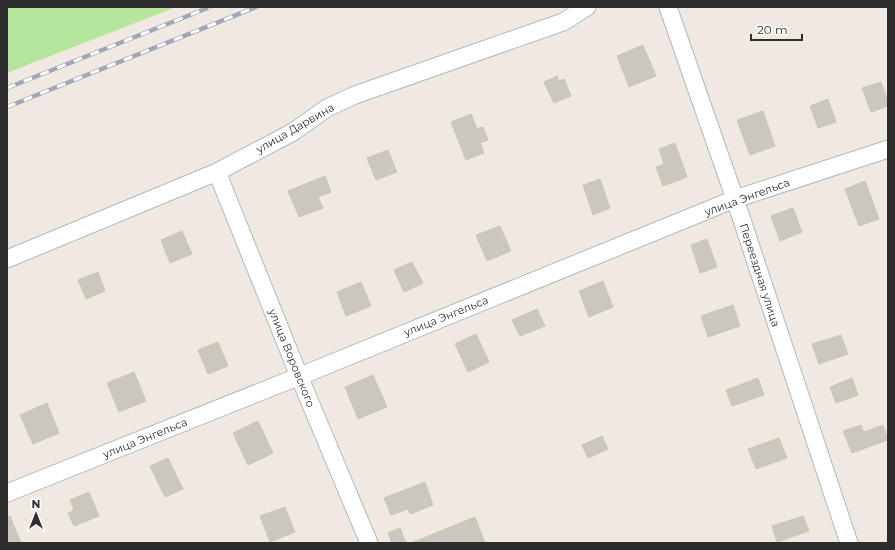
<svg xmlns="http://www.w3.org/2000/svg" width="895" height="550" font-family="Montserrat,sans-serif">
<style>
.green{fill:#b6e59e}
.building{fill:#cbc7bf;stroke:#cbc5ba}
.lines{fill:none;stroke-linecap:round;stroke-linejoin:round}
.minor-casing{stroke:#b4b7c1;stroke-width:19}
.minor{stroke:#fff;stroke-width:17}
.rail-casing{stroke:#a3a6b8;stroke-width:4.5}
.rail{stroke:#fff;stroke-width:3;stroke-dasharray:9;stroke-linecap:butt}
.labels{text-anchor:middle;stroke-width:3;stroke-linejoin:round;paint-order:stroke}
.street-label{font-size:11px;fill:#2e2e2e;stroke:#fff}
</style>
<rect width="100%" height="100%" fill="#efe9e1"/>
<!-- green -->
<path class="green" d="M7,7H176L7,73Z"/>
<!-- building -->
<path class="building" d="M643,45L656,76L629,87L617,56Z
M557,76L559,81L564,79L571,96L554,103L544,82Z
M881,82L888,101V106L871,112L862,88Z
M828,99L836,122L818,128L810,106Z
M763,111L775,146L750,155L737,120Z
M471,114L477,129L483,127L488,140L480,143L484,153L466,160L451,122Z
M675,143L687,177L663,186L656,167L664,164L659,149Z
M388,150L397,172L376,180L367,158Z
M325,176L331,192L318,197L323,208L299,217L288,191Z
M600,179L610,208L593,215L583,185Z
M865,181L879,219L859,226L845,189Z
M793,208L802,232L780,241L771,216Z
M500,226L511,251L487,261L476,235Z
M182,231L192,254L170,263L161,240Z
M707,239L717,267L700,273L691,245Z
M412,262L423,283L404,292L394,270Z
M98,272L105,291L86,299L78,280Z
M603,281L613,307L589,317L579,291Z
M361,282L371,306L346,316L337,292Z
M733,305L740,326L708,337L701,316Z
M537,309L545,326L520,336L512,320Z
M476,334L489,362L468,372L455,344Z
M841,335L848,354L819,364L812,344Z
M218,342L228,366L208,374L198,350Z
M134,372L146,401L119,412L107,383Z
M373,375L387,407L358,419L345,387Z
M758,378L764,395L732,406L726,390Z
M852,378L858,395L836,403L830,387Z
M47,403L59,433L33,444L20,415Z
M258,421L273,453L248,465L233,433Z
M861,425L864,432L883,425L888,440L852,453L843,431Z
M602,436L608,449L588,458L582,445Z
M779,438L787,458L756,469L748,449Z
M168,458L183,489L165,497L150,466Z
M425,482L433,505L410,514L408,509L391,515L384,498Z
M89,492L99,516L74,526L68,513L74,510L70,500Z
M285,507L295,532L270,542L260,516Z
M10,516L21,543H7V517Z
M803,516L809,531L777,542L772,526Z
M475,517L485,543H411Z
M400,528L406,543H392L388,533Z"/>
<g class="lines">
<!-- minor casing -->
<g class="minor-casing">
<path id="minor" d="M668,7L735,199L849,543
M217,172L299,376L369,543
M7,259L217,172L293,132L327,108L355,95L563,22L587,7
M7,493L315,370L735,199L888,149"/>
</g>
<!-- minor -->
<use href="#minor" class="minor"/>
<!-- rail casing -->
<g class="rail-casing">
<path id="rail" d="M7,88L210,7
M7,107L256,7"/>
</g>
<!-- rail -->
<use href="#rail" class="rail"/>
</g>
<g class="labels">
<!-- street labels -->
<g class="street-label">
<text transform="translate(295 128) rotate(-30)" y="4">улица Дарвина</text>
<text transform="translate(747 197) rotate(-20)" y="4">улица Энгельса</text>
<text transform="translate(760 275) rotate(72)" y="4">Переездная улица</text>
<text transform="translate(446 316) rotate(-22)" y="4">улица Энгельса</text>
<text transform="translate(292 358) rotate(68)" y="4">улица Воровского</text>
<text transform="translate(145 438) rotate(-22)" y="4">улица Энгельса</text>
</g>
</g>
<!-- border -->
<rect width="895" height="550" fill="none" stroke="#2e2e2e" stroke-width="16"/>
<!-- north arrow -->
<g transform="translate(36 514)" stroke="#ffffff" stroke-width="3" paint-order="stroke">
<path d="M0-3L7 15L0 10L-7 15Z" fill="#2e2e2e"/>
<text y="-6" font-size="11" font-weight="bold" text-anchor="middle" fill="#2e2e2e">N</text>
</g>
<!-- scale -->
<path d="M751 34v6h51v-6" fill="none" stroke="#2e2e2e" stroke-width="2"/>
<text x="757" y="34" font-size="12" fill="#2e2e2e" stroke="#ffffff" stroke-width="3" paint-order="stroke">20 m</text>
</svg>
